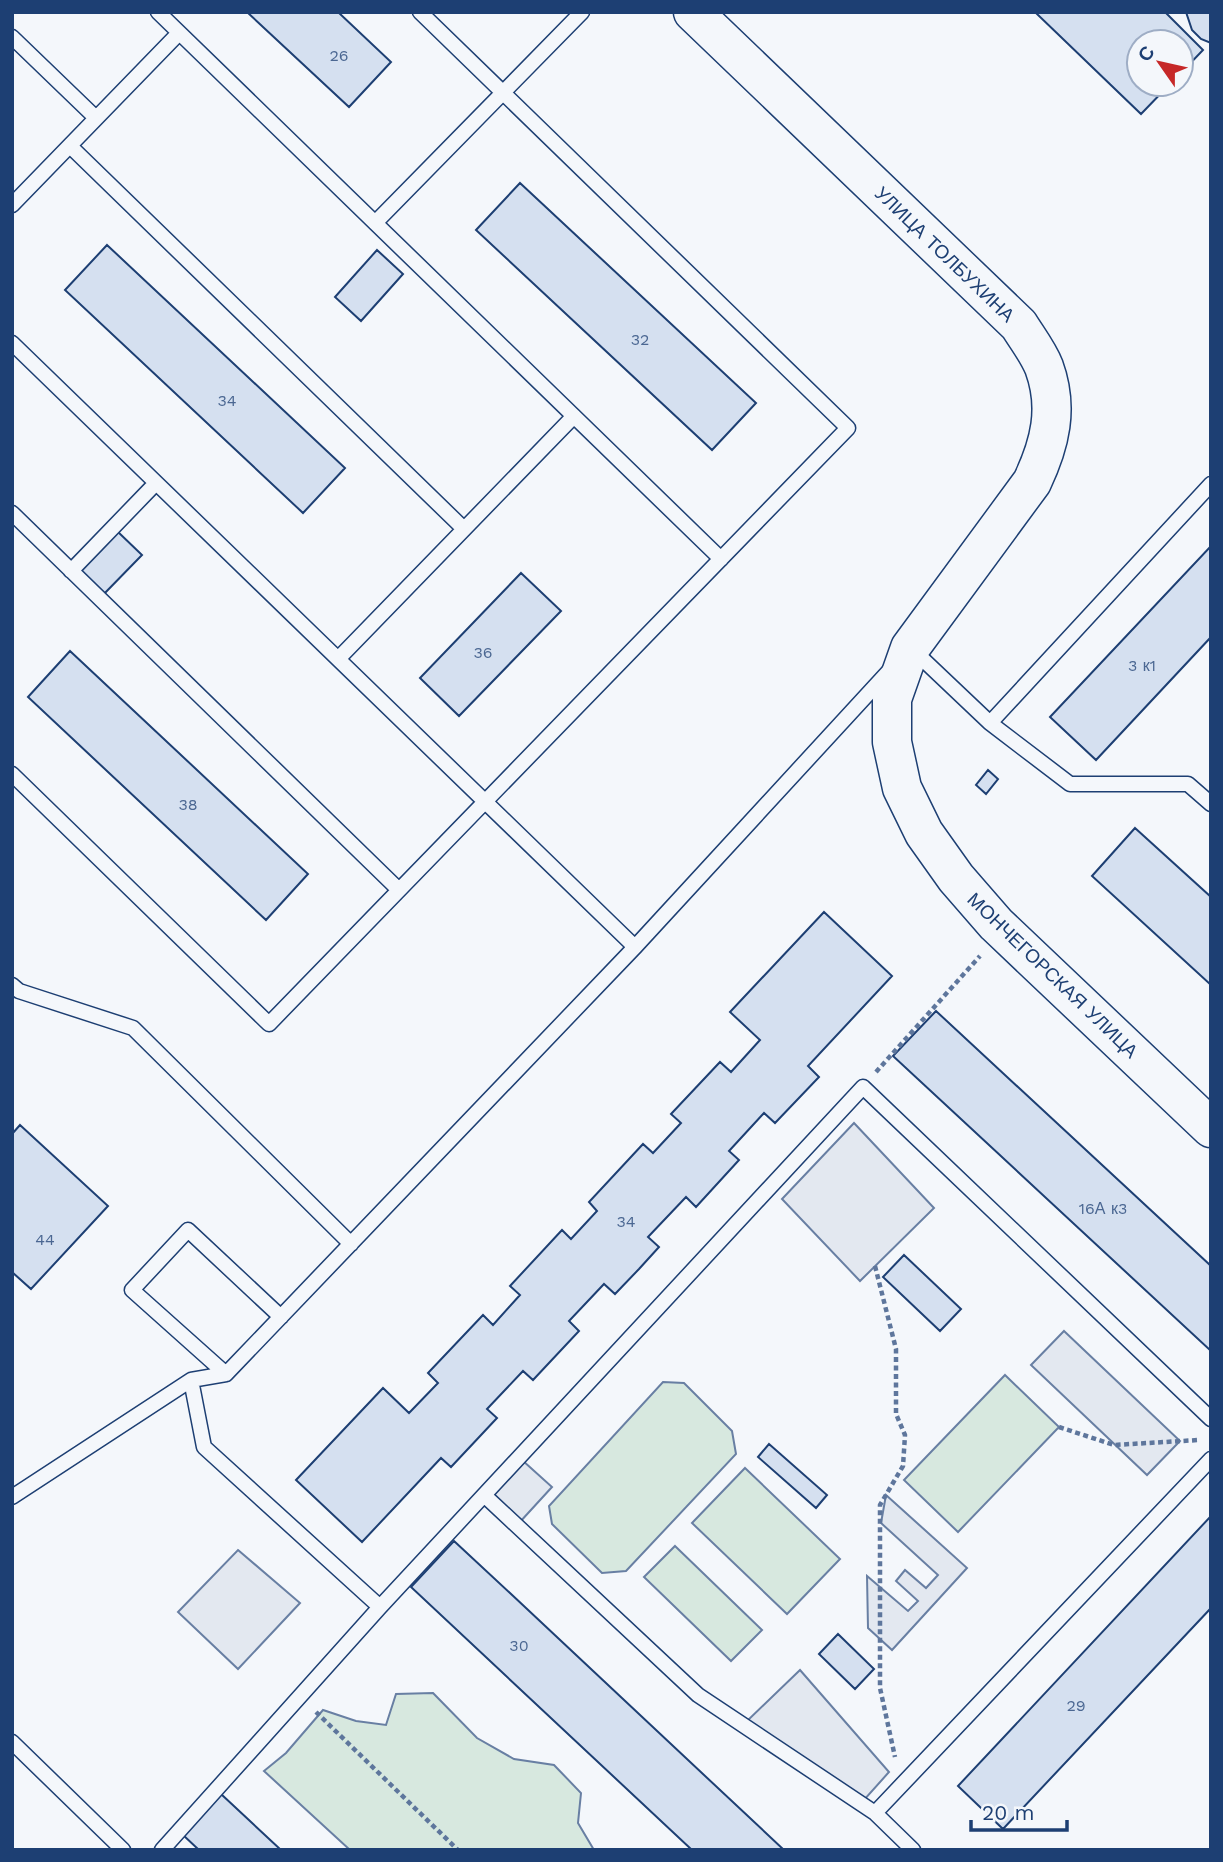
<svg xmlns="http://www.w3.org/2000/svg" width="1223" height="1862" font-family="'Work Sans',sans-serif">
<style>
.green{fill:#d7e8df;stroke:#687fa3;stroke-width:2}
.parking{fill:#e3e8f0;stroke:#687fa3;stroke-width:2}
.building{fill:#d5e0f0;stroke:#1d3f73;stroke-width:2}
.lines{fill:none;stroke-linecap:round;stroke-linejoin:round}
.lane-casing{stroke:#1d3f73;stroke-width:17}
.secondary-casing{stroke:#1d3f73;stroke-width:41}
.path{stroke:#5e769c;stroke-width:4.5;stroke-dasharray:5 3.5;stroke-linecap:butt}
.lane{stroke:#f4f7fb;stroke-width:14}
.secondary{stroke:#f4f7fb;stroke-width:38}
.labels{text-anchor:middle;stroke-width:5;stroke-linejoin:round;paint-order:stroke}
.number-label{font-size:16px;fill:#4b6792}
.street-label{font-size:19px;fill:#1d3f73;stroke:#f4f7fb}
</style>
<rect width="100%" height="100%" fill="#f4f7fb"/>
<!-- green -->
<path class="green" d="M1005,1375L1059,1427L958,1532L904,1480Z
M663,1382L684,1383L732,1431L736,1454L626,1571L602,1573L552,1524L549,1506Z
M745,1468L840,1559L787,1614L692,1523Z
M675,1546L762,1630L731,1661L644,1577Z
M433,1693L477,1738L514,1759L554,1765L581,1793L578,1823L594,1850H350L264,1771L286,1753L323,1710L356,1721L386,1725L396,1694Z"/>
<!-- parking -->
<path class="parking" d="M854,1123L934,1208L860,1281L782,1199Z
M1064,1331L1180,1441L1147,1475L1031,1365Z
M522,1460L552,1487L519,1523L490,1495Z
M886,1495L967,1568L892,1650L868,1628L867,1576L908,1611L918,1601L896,1581L905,1570L926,1588L938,1575L881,1523Z
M238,1550L300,1603L238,1669L178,1612Z
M800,1670L889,1772L864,1800L747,1721Z"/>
<!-- building -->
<path class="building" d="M247,12H338L391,62L349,107Z
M1039,12H1165L1203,50L1181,73V42H1139V84H1170L1141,114L1037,14Z
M1186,12H1211V43L1201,39L1192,30Z
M520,183L756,403L712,450L476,230Z
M107,245L345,468L303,513L65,290Z
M377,250L403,274L361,321L335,297Z
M116,530L142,555L100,598L75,574Z
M1211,546V637L1096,760L1050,717Z
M521,573L561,611L459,716L420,678Z
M70,651L308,874L266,920L28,697Z
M988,770L998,779L986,794L976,785Z
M1135,828L1211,897V985L1092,876Z
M824,912L892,976L808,1066L819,1077L775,1123L764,1113L729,1151L739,1160L696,1207L686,1197L648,1237L659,1247L639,1269L615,1294L604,1284L569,1321L579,1331L533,1380L523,1371L487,1409L497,1418L451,1467L441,1458L362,1542L296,1480L383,1388L409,1413L438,1383L428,1373L483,1315L493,1325L520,1295L510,1286L562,1230L571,1239L597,1211L589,1202L643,1144L653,1153L681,1123L671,1114L720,1062L731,1072L760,1040L730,1012Z
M936,1011L1211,1266V1351L893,1056Z
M20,1125L108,1206L31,1289L12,1272V1134Z
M904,1255L961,1309L940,1331L883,1277Z
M769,1444L827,1495L816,1508L758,1457Z
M1211,1516V1608L1003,1829L958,1786Z
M454,1541L510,1593L784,1850H692L411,1587Z
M838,1634L874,1669L855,1689L819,1654Z
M221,1794L281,1850H199L183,1835Z"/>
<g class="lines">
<!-- lane casing -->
<g class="lane-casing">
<path id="lane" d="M158,12L721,559
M12,37L96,118
M70,146L464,529
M12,205L179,33
M375,223L582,12
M12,343L635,947
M12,513L399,890
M71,571L156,483
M912,649L990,723L1211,484
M338,659L574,416
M990,723L1070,784H1188L1211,804
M12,774L269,1024L848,428L420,12
M12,985L19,991L133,1028L351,1244
M226,1374L132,1290L188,1230L281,1317
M484,1495L698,1695L875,1813L913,1850
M12,1497L191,1380
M380,1607L204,1447L191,1380L226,1374L635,947L889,671
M12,1742L123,1850
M875,1813L1211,1459
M162,1850L380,1607L863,1087L1211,1419"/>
</g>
<!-- secondary casing -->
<g class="secondary-casing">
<path id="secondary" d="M693,12L1019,325C1027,338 1038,352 1044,367C1059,408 1050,444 1032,482L910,648L892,699V742L902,788L924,833L956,878L996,924L1211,1128"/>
</g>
<!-- path -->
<path class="path" d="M876,1072L980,956
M875,1266L896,1349V1414L905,1435L903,1466L880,1505V1688L895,1757
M1059,1427L1114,1445L1199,1440
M316,1712L458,1850"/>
<!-- lane -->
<use href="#lane" class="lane"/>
<!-- secondary -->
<use href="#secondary" class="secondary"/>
</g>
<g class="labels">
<!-- number labels -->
<g class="number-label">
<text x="339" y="61">26</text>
<text x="640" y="345">32</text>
<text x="227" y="406">34</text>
<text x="483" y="658">36</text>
<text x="1142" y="671">3 к1</text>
<text x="188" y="810">38</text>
<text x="1103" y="1214">16А к3</text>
<text x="626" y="1227">34</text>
<text x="45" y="1245">44</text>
<text x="519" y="1651">30</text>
<text x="1076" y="1711">29</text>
</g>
<!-- street labels -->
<g class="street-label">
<text transform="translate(945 254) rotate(44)" y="7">УЛИЦА ТОЛБУХИНА</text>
<text transform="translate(1053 975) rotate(44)" y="7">МОНЧЕГОРСКАЯ УЛИЦА</text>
</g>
</g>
<!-- border -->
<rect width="1223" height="1862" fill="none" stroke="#1d3f73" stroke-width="28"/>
<!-- north arrow -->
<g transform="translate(1160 63) rotate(304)"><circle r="33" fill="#f4f7fb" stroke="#9eadc5" stroke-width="2"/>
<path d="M0-5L12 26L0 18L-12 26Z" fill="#c62828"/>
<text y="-10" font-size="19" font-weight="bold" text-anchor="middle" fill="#1d3f73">С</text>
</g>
<!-- scale -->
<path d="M971 1820v10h96v-10" fill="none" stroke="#1d3f73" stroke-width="3.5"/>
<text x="982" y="1820" font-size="21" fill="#1d3f73" stroke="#f4f7fb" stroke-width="5" paint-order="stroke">20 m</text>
</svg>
